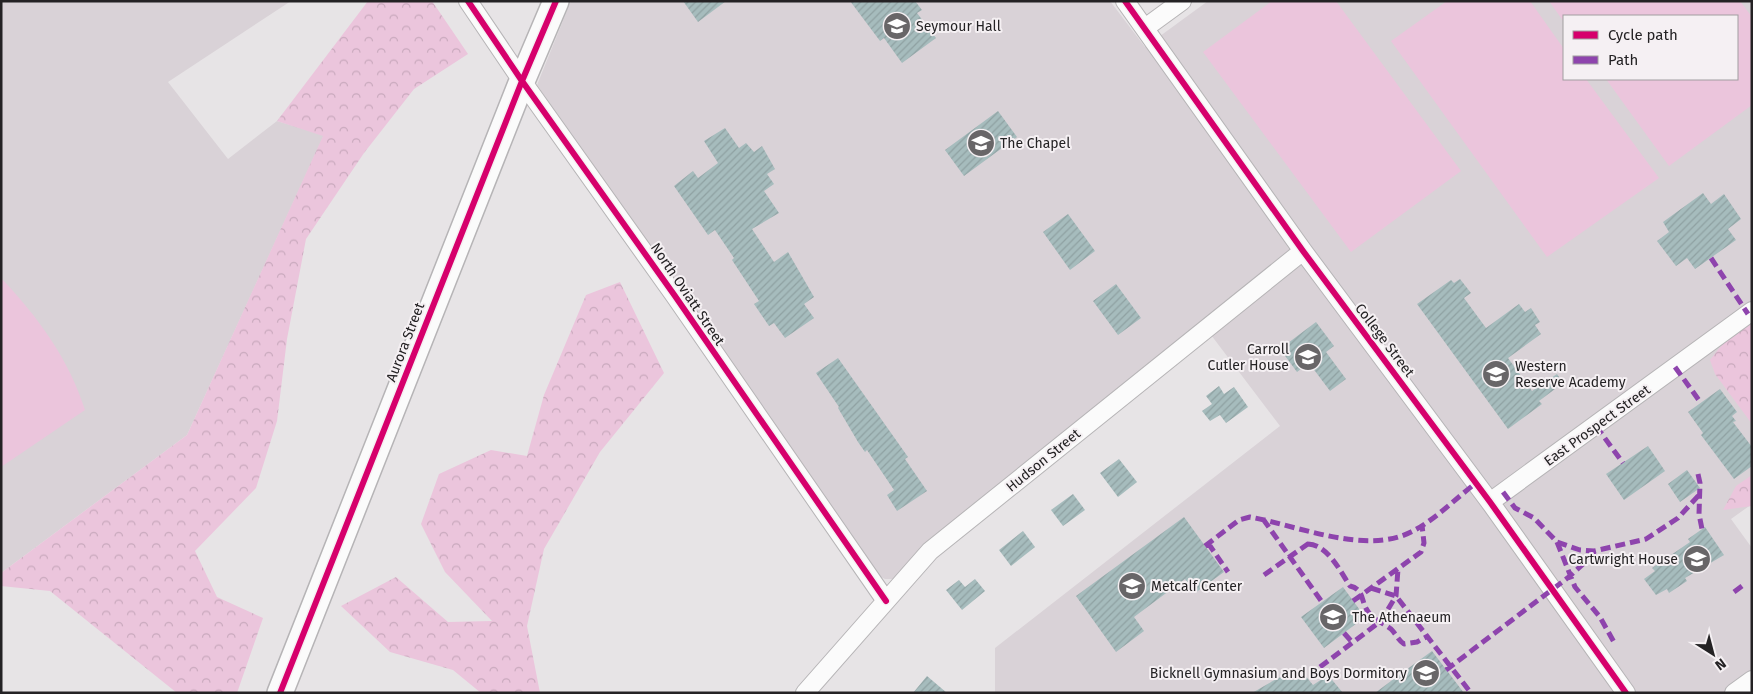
<svg xmlns="http://www.w3.org/2000/svg" width="1753" height="694" font-family="'Fira Sans',sans-serif">
<style>
.built{fill:#d9d2d7;fill-rule:evenodd}
.forest{fill:url(#forest-crowns)}
.garden{fill:#ebc5dc}
.building{fill:url(#building-hatch)}
.lines{fill:none;stroke-linecap:round;stroke-linejoin:round}
.street-casing{stroke:#b6b4b6;stroke-width:20}
.secondary-casing{stroke:#b6b4b6;stroke-width:28}
.street{stroke:#fbfbfb;stroke-width:18}
.secondary{stroke:#fbfbfb;stroke-width:25}
.quiet{stroke:#8e44ad;stroke-width:5;stroke-dasharray:10 5;stroke-linecap:butt}
.cycleway-casing{stroke:#f5f0f3;stroke-width:9}
.cycleway{stroke:#d6006c;stroke-width:6}
.labels{text-anchor:middle;stroke-width:4;stroke-linejoin:round;paint-order:stroke}
.poi-label{font-size:14px;fill:#242224;stroke:#f5f0f3;text-anchor:start}
.street-label{font-size:14px;fill:#242224;stroke:#f5f0f3}
</style>
<defs>
<pattern id="forest-crowns" width="20" height="18" patternUnits="userSpaceOnUse" patternTransform="scale(1.25)"><rect width="20" height="18" fill="#ebc5dc"/><path d="M2 6a3 3 0 1 1 6 0M12 15a3 3 0 1 1 6 0" fill="none" stroke="#c9a9bd"/></pattern>
<pattern id="building-hatch" width="6" height="6" patternUnits="userSpaceOnUse" patternTransform="scale(1.25)"><rect width="6" height="6" fill="#a6bcbd"/><path d="M-1 1l2-2M0 6l6-6M5 7l2-2" fill="none" stroke="#8fa1a2"/></pattern>
</defs>
<rect width="100%" height="100%" fill="#e7e4e6"/>
<!-- built -->
<path class="built" d="M1,1H291L168,82L228,159L277,121L324,135L187,435L1,573Z
M571,1H1110L1145,47L1208,1H1752V504L1731,519L1752,548V680L1734,693H995V648L1280,426L1202,323L893,579H885L877,575L537,85ZM1564,16H1737V79H1564Z"/>
<!-- forest -->
<path class="forest" d="M368,1H432L468,54L414,89L364,153L306,239L287,339L277,421L256,488L195,551L217,597L263,618L237,693H177L50,591L1,586V573L187,435L323,136L277,121Z
M620,282L664,373L600,452L544,549L527,626L540,693H481L453,670L390,652L341,606L396,577L448,622L492,621L445,572L421,524L439,474L491,450L527,456L544,395L586,295Z
M1752,323V424L1715,374L1710,360L1725,341Z
M1752,475V506L1723,510L1736,486Z"/>
<!-- garden -->
<path class="garden" d="M1272,1H1336L1461,171L1351,252L1203,52Z
M1447,1H1530L1564,49V79H1586L1659,178L1547,257L1391,41Z
M1549,1H1740L1752,17V105L1669,166L1606,79H1737V16H1564V22Z
M1,278C38,317 69,359 85,410L1,467Z"/>
<!-- building -->
<path class="building" d="M683,1H726L698,22Z
M850,1H915L922,10L917,13L936,38L902,63L884,38L880,41Z
M998,111L1017,137L964,176L945,150Z
M725,128L739,148L746,143L754,152L762,146L775,169L767,174L774,184L764,191L779,213L752,229L774,262L788,252L814,297L804,304L814,318L785,338L774,323L769,326L754,304L759,301L732,260L734,258L715,230L708,235L674,186L693,171L698,178L718,163L704,141Z
M1703,193L1711,204L1724,194L1741,219L1728,229L1736,240L1695,269L1687,258L1676,266L1657,241L1669,232L1663,222Z
M1068,214L1095,251L1070,270L1043,232Z
M1460,279L1471,293L1464,298L1486,328L1519,304L1525,312L1531,308L1540,322L1535,325L1541,334L1508,358L1532,391L1557,374L1563,383L1539,401L1542,404L1508,429L1417,304L1451,280L1454,283Z
M1116,284L1141,318L1118,335L1093,301Z
M1316,322L1334,346L1326,352L1346,379L1330,391L1309,363L1297,372L1280,349Z
M838,358L908,457L905,459L927,491L897,511L887,495L894,490L867,450L865,452L858,442L838,408L839,407L816,373Z
M1219,386L1224,394L1234,387L1248,407L1226,423L1220,415L1210,421L1202,411L1212,404L1206,396Z
M1720,389L1737,412L1732,416L1736,421L1733,422L1752,447V466L1734,479L1701,435L1703,433L1688,412Z
M1648,446L1665,471L1624,500L1606,474Z
M1119,459L1137,482L1118,497L1100,473Z
M1687,470L1700,488L1680,502L1668,484Z
M1073,494L1085,510L1063,526L1051,510Z
M1184,517L1224,572L1195,593L1185,579L1134,617L1144,631L1116,652L1076,596Z
M1705,527L1724,555L1685,578L1687,581L1669,593L1667,589L1656,595L1644,579L1655,571L1652,568L1690,542L1688,539Z
M1023,531L1035,547L1011,566L999,550Z
M975,579L985,591L962,610L946,590L959,580L965,587Z
M1343,587L1365,617L1324,648L1301,617Z
M1432,651L1464,693H1375L1399,675Z
M1291,674H1304L1313,685L1328,675L1343,693H1252L1278,678Z
M927,676L947,693H913Z"/>
<g class="lines">
<!-- street casing -->
<g class="street-casing">
<path id="street" d="M468,1L522,81L675,296L886,601
M1125,1L1303,251L1490,502L1626,693
M1145,28L1182,1
M1490,502L1752,311
M805,693L930,551L1303,251
M1734,693L1752,680"/>
</g>
<!-- secondary casing -->
<g class="secondary-casing">
<path id="secondary" d="M280,693L522,81L556,1"/>
</g>
<!-- street -->
<use href="#street" class="street"/>
<!-- secondary -->
<use href="#secondary" class="secondary"/>
<!-- quiet -->
<path class="quiet" d="M1711,258L1748,314
M1675,367L1701,403
M1596,426L1623,463
M1698,474L1700,483L1699,514L1702,529
M1503,492L1515,508L1534,518L1557,542L1580,550L1594,551L1646,539L1678,518L1699,495
M1263,519L1322,602
M1557,542L1575,587L1600,617L1615,644
M1208,543L1228,572
M1308,544C1328,545 1340,571 1350,586C1364,589 1361,601 1367,610C1373,620 1382,622 1391,629C1396,634 1398,640 1404,644L1417,642L1428,636
M1205,546L1239,520L1250,517C1299,526 1365,555 1411,532C1435,520 1455,499 1476,483
M1264,575L1312,541
M1371,588L1396,596L1471,693
M1734,592L1746,583
M1353,601L1421,552L1424,543L1422,525
M1344,633L1352,642
M1320,667L1381,621L1396,596L1398,569
M1446,670L1570,576L1597,551"/>
<!-- cycleway casing -->
<g class="cycleway-casing">
<path id="cycleway" d="M468,1L522,81L675,296L886,601
M1125,1L1303,251L1490,502L1626,693
M280,693L522,81L556,1"/>
</g>
<!-- cycleway -->
<use href="#cycleway" class="cycleway"/>
</g>
<!-- icons -->
<defs>
<g id="school-disc" transform="scale(1.4375)"><circle r="9.5" fill="#686668" stroke="#f5f0f3"/><path d="M0-5L7-2L0 1L-7-2ZM-4 1L0 2.5L4 1V4Q0 6-4 4Z" fill="#fff"/></g>
<g id="university-disc" transform="scale(1.4375)"><circle r="9.5" fill="#686668" stroke="#f5f0f3"/><path d="M0-5L7-2L0 1L-7-2ZM-4 1L0 2.5L4 1V4Q0 6-4 4Z" fill="#fff"/></g>
</defs>
<g fill-rule="evenodd">
<use href="#school-disc" x="897" y="26"/>
<use href="#school-disc" x="981" y="143"/>
<use href="#school-disc" x="1308" y="357"/>
<use href="#university-disc" x="1496" y="374"/>
<use href="#school-disc" x="1697" y="559"/>
<use href="#school-disc" x="1132" y="586"/>
<use href="#school-disc" x="1333" y="617"/>
<use href="#school-disc" x="1426" y="673"/>
</g>
<g class="labels">
<!-- poi labels -->
<g class="poi-label">
<text x="916" y="31">Seymour Hall</text>
<text x="1000" y="148">The Chapel</text>
<text x="1289" y="354" text-anchor="end">Carroll<tspan x="1289" dy="16">Cutler House</tspan></text>
<text x="1515" y="371">Western<tspan x="1515" dy="16">Reserve Academy</tspan></text>
<text x="1678" y="564" text-anchor="end">Cartwright House</text>
<text x="1151" y="591">Metcalf Center</text>
<text x="1352" y="622">The Athenaeum</text>
<text x="1407" y="678" text-anchor="end">Bicknell Gymnasium and Boys Dormitory</text>
</g>
<!-- street labels -->
<g class="street-label">
<text transform="translate(688 294) rotate(56)" y="5">North Oviatt Street</text>
<text transform="translate(1385 340) rotate(53)" y="5">College Street</text>
<text transform="translate(405 342) rotate(-69)" y="5">Aurora Street</text>
<text transform="translate(1597 425) rotate(-36)" y="5">East Prospect Street</text>
<text transform="translate(1043 460) rotate(-39)" y="5">Hudson Street</text>
</g>
</g>
<!-- border -->
<rect width="1753" height="694" fill="none" stroke="#242224" stroke-width="5"/>
<!-- legend -->
<rect x="1563" y="15" width="175" height="65" fill="#f5f0f3" stroke="#a19ea0"/>
<rect x="1573" y="31" width="25" height="8" fill="#d6006c" stroke="#a19ea0"/>
<text x="1608" y="40" font-size="15" fill="#242224">Cycle path</text>
<rect x="1573" y="56" width="25" height="8" fill="#8e44ad" stroke="#a19ea0"/>
<text x="1608" y="65" font-size="15" fill="#242224">Path</text>
<!-- north arrow -->
<g transform="translate(1713 654) rotate(144)" stroke="#f5f0f3" stroke-width="4" paint-order="stroke">
<path d="M0-4L9 19L0 12L-9 19Z" fill="#242224"/>
<text y="-8" font-size="14" font-weight="bold" text-anchor="middle" fill="#242224">N</text>
</g>
</svg>
